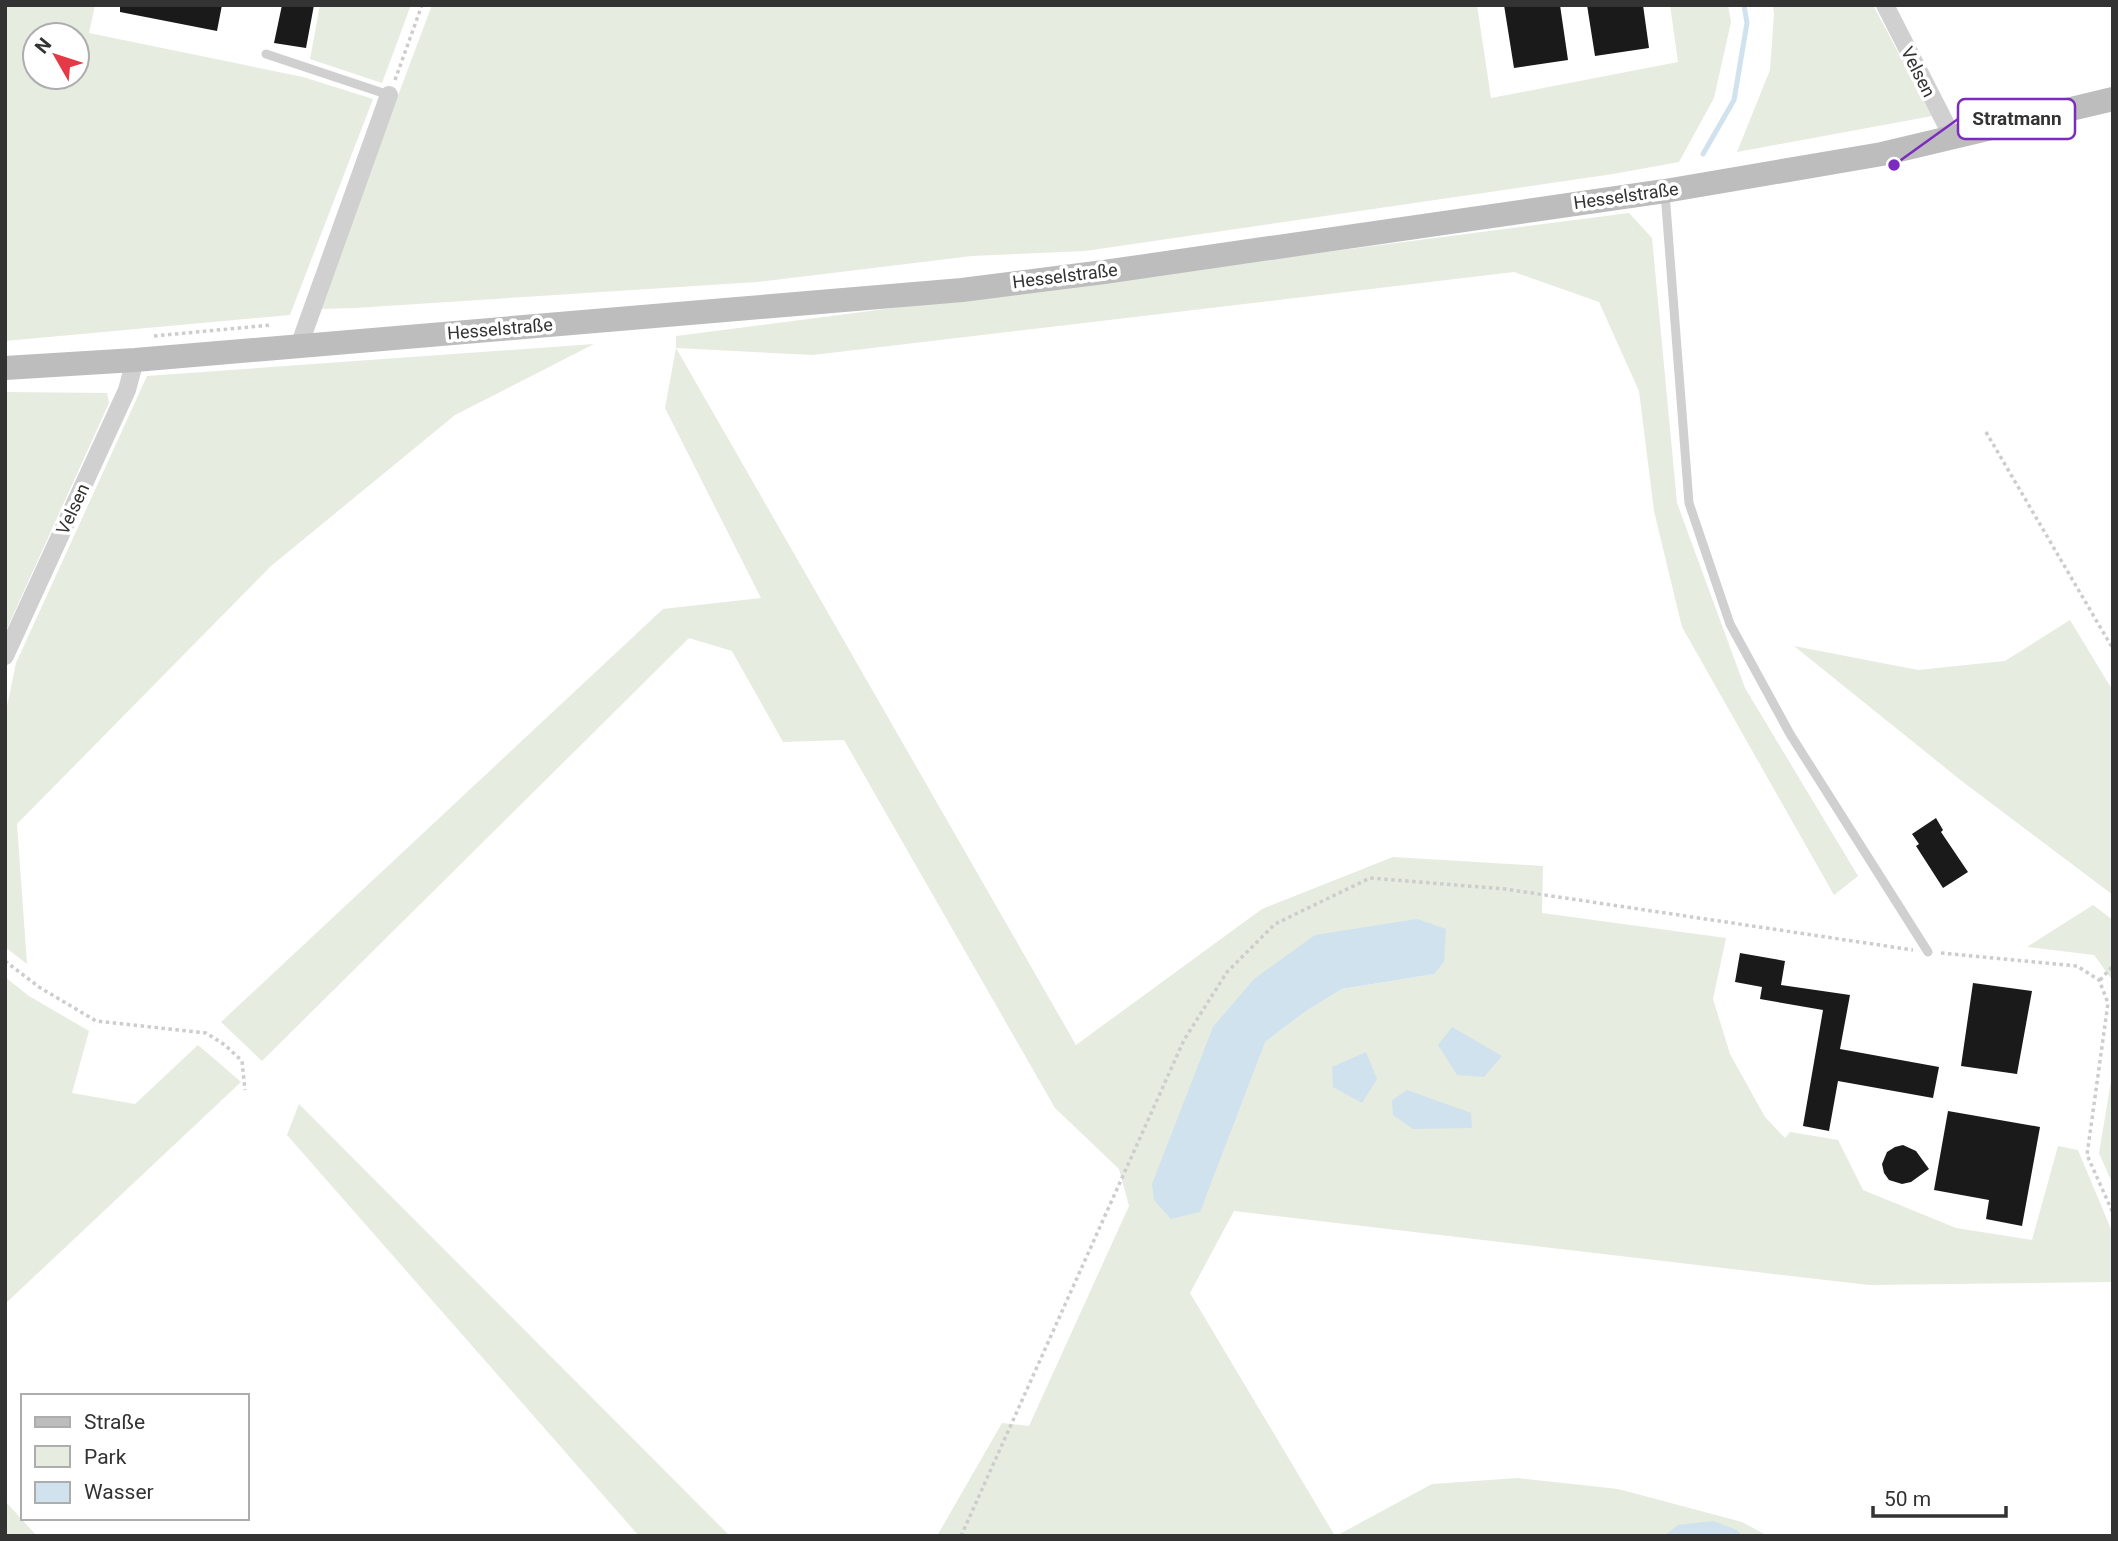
<svg xmlns="http://www.w3.org/2000/svg" width="2118" height="1541" font-family="Roboto,sans-serif">
<style>
.green{fill:#e6ecdf;fill-rule:evenodd}
.water{fill:#cfe2ee}
.lines{fill:none;stroke-linecap:round;stroke-linejoin:round}
.stream{stroke:#cfe2ee;stroke-width:5}
.building{fill:#1a1a1a}
.path{stroke:#cdcdcd;stroke-width:3.5;stroke-dasharray:3.5 3.5;stroke-linecap:butt}
.service{stroke:#d0d0d0;stroke-width:9}
.minor{stroke:#d0d0d0;stroke-width:18}
.secondary{stroke:#bdbdbd;stroke-width:24}
.labels{text-anchor:middle;stroke-width:7;stroke-linejoin:round;paint-order:stroke}
.street-label{font-size:18px;fill:#333;stroke:#fff}
.leader{fill:none;stroke:#7b2cbf;stroke-width:2.5}
.callout-dot{fill:#7b2cbf;stroke:#fff;stroke-width:2.5}
.callout{fill:#fff;stroke:#7b2cbf;stroke-width:2.5}
.callout-label{font-size:19px;text-anchor:middle;font-weight:bold;fill:#333}
</style>
<rect width="100%" height="100%" fill="#fff"/>
<!-- green -->
<path class="green" d="M5,5H95L89,33L303,77L373,99L290,315L5,341ZM35,35H77V77H35Z
M320,5H411L382,83L310,59Z
M432,5H1477L1491,98L1678,62L1670,5H1728L1731,22L1714,98L1679,162L1613,174L1085,251L972,256L757,282L355,308L318,309Z
M1773,5H1873L1932,116L1737,152L1770,70L1774,14Z
M1629,213L1652,238L1677,503L1745,688L1858,876L1834,895L1682,627L1654,511L1639,391L1599,302L1514,272L813,355L676,348L1076,1045L1262,909L1393,857L1543,866L1542,913L1726,938L1713,999L1730,1054L1765,1117L1785,1138L1790,1132L1838,1140L1863,1190L1956,1228L2032,1240L2058,1146L2078,1150L2113,1234V1282L1869,1285L1234,1211L1190,1293L1335,1536H937L1002,1423L1029,1426L1129,1206L1119,1169L1055,1108L844,740L783,742L732,651L689,638L262,1061L221,1022L663,609L761,598L665,408L676,348V336ZM1315,935L1434,974L1342,989L1306,1011L1265,1042Z
M594,344L455,415L271,566L17,824L27,964L5,947V716L16,663L147,376Z
M5,392L107,393L109,403L5,633Z
M2070,620L2113,691V895L1963,782L1794,646L1918,670L2005,661Z
M2093,905L2113,920V981L2094,955L2027,947Z
M5,977L29,996L89,1031L72,1093L135,1104L198,1045L241,1082L5,1304Z
M2113,1069V1185L2099,1153Z
M299,1104L730,1536H639L287,1135Z
M1518,1478L1618,1489L1742,1522L1768,1536H1336L1432,1484Z
M5,1501L37,1536H5Z"/>
<!-- water -->
<path class="water" d="M1417,919L1446,929L1444,962L1434,974L1342,989L1306,1011L1265,1042L1200,1212L1171,1219L1154,1200L1152,1184L1213,1027L1254,979L1315,935Z
M1452,1027L1502,1056L1484,1077L1457,1075L1438,1045Z
M1366,1052L1377,1079L1362,1103L1333,1087L1332,1067Z
M1407,1090L1471,1113L1472,1128L1413,1129L1393,1115L1392,1100Z
M1713,1521L1737,1530L1742,1536H1664L1678,1525Z"/>
<g class="lines">
<!-- stream -->
<path class="stream" d="M1703,154L1734,100L1747,23L1744,5"/>
</g>
<!-- building -->
<path class="building" d="M120,5H222L217,31L120,12Z
M282,5H314L306,48L274,43Z
M1504,5H1560L1568,60L1514,68Z
M1587,5H1643L1649,48L1595,56Z
M1936,818L1943,830L1941,832L1968,872L1943,888L1916,846L1919,844L1912,834Z
M1740,953L1785,961L1781,985L1850,995L1840,1049L1939,1067L1933,1098L1838,1081L1829,1131L1803,1126L1823,1010L1760,999L1762,987L1735,982Z
M1973,983L2032,991L2017,1074L1961,1066Z
M1948,1111L2040,1127L2022,1226L1986,1219L1989,1200L1934,1190Z
M1903,1145L1916,1151L1929,1169L1911,1182L1902,1184L1889,1180L1884,1173L1882,1164L1887,1152L1895,1147Z"/>
<g class="lines">
<!-- path -->
<path class="path" d="M395,80L422,5
M154,336L271,325
M1986,432L2113,649
M1941,953L2077,966L2099,980L2108,1003L2087,1155L2113,1213
M5,961L39,987L96,1021L206,1033L225,1045L242,1061L245,1090
M2100,980L2113,966
M961,1536L1184,1040L1227,972L1275,924L1370,878L1505,889L1913,950"/>
<!-- service -->
<path class="service" d="M266,54L389,95
M1665,193L1689,503L1730,624L1790,734L1928,952"/>
<!-- minor -->
<path class="minor" d="M1885,5L1953,138
M299,346L389,95
M5,656L127,390L135,360"/>
<!-- secondary -->
<path class="secondary" d="M5,368L135,360L737,309L962,290L1104,272L1665,191L1882,154L2113,99"/>
</g>
<g class="labels">
<!-- street labels -->
<g class="street-label">
<text transform="translate(1918 72) rotate(63)" y="6">Velsen</text>
<text transform="translate(1626 196) rotate(-8)" y="6">Hesselstraße</text>
<text transform="translate(1065 276) rotate(-7)" y="6">Hesselstraße</text>
<text transform="translate(500 329) rotate(-5)" y="6">Hesselstraße</text>
<text transform="translate(73 509) rotate(-65)" y="6">Velsen</text>
</g>
</g>
<!-- callouts -->
<path class="leader" d="M1894 165L1958 119"/>
<circle class="callout-dot" cx="1894" cy="165" r="7"/>
<rect class="callout" x="1958" y="99" width="117" height="40" rx="7"/>
<g class="callout-label">
<text x="2017" y="125">Stratmann</text>
</g>
<!-- border -->
<rect width="2118" height="1541" fill="none" stroke="#333333" stroke-width="14"/>
<!-- legend -->
<rect x="21" y="1394" width="228" height="126" fill="#ffffff" stroke="#adadad" stroke-width="2"/>
<rect x="35" y="1417" width="35" height="10" fill="#bdbdbd" stroke="#adadad" stroke-width="2"/>
<text x="84" y="1429" font-size="21" fill="#333333">Straße</text>
<rect x="35" y="1446" width="35" height="21" fill="#e6ecdf" stroke="#adadad" stroke-width="2"/>
<text x="84" y="1464" font-size="21" fill="#333333">Park</text>
<rect x="35" y="1482" width="35" height="21" fill="#cfe2ee" stroke="#adadad" stroke-width="2"/>
<text x="84" y="1499" font-size="21" fill="#333333">Wasser</text>
<!-- north arrow -->
<g transform="translate(56 56) rotate(309)"><circle r="33" fill="#ffffff" stroke="#adadad" stroke-width="2"/>
<path d="M0-5L12 26L0 18L-12 26Z" fill="#e63946"/>
<text y="-10" font-size="19" font-weight="bold" text-anchor="middle" fill="#333333">N</text>
</g>
<!-- scale -->
<path d="M1873 1506v10h133v-10" fill="none" stroke="#333333" stroke-width="3.5"/>
<text x="1884" y="1506" font-size="21" fill="#333333" stroke="#ffffff" stroke-width="5" paint-order="stroke">50 m</text>
</svg>
